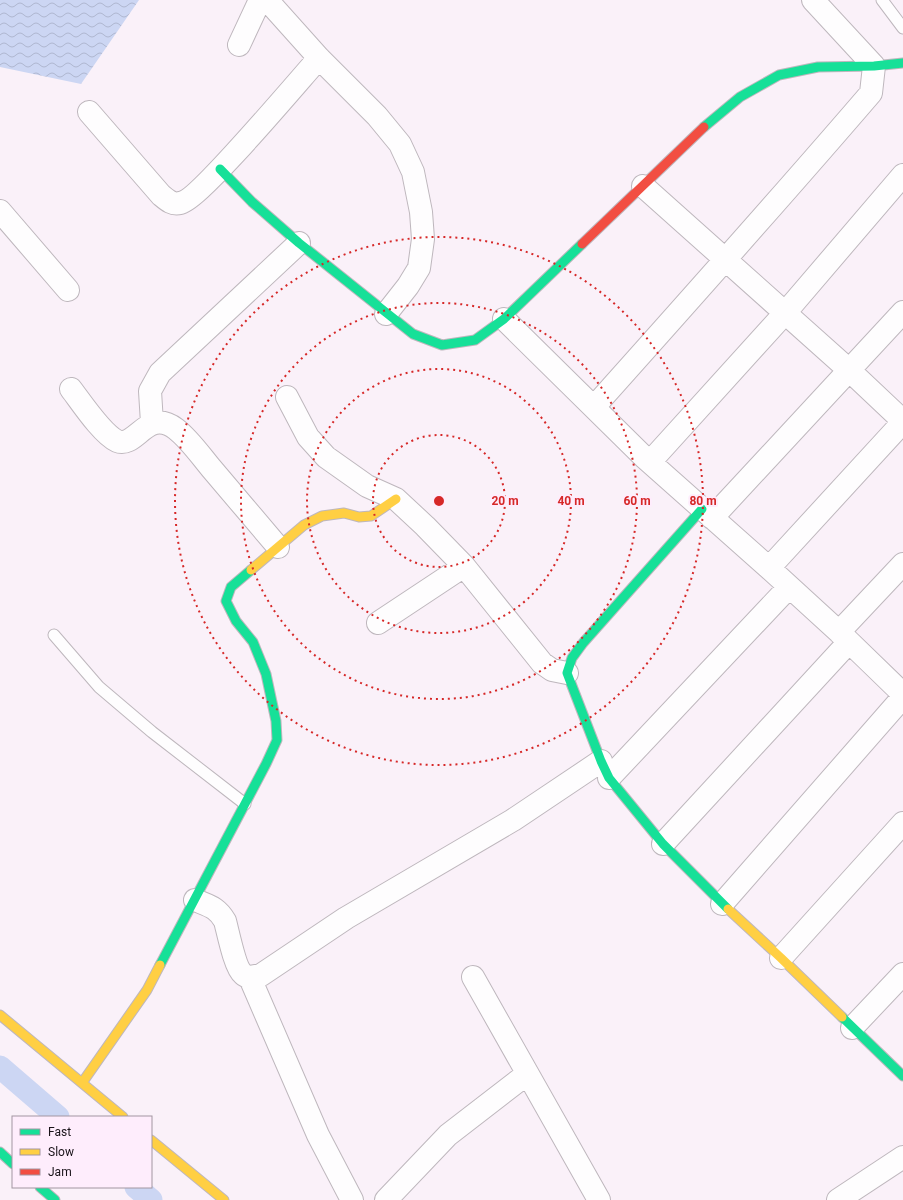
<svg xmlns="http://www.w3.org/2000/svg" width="903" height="1200" font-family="Roboto,sans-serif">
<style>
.water{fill:url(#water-waves)}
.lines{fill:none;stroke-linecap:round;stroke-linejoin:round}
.canal{stroke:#ccd6f3;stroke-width:23}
.lane-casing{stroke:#beb7bd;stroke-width:13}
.street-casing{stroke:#beb7bd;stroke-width:24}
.fast-casing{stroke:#beb7bd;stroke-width:11}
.slow-casing{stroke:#beb7bd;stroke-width:11}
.jam-casing{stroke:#beb7bd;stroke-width:11}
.lane{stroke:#fefdfe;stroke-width:11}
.street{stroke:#fefdfe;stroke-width:22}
.fast{stroke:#16e098;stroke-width:9}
.slow{stroke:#ffcf43;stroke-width:9}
.jam{stroke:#f24e42;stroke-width:9}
.ring{fill:none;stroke:#d62828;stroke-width:2;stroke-dasharray:2 4}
.centre{fill:#d62828;stroke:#feedfc;stroke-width:2}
.ring-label{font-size:12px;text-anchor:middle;font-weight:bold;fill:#d62828;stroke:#feedfc;stroke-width:4;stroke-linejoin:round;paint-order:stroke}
</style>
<defs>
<pattern id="water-waves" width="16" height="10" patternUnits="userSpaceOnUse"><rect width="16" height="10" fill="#ccd6f3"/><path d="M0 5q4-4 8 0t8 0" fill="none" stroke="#afb7d0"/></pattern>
</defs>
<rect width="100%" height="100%" fill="#faf1f9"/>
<!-- water -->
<path class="water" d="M0,0H139L81,84L0,67Z"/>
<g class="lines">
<!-- canal -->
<path class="canal" d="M0,1067L58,1117
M136,1187L151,1200"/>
<!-- lane casing -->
<g class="lane-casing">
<path id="lane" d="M882,0L903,28
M54,635L99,687L152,732L245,804"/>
</g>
<!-- street casing -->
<g class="street-casing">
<path id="street" d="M267,0L319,58L377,116L400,144L413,172L421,212L423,239L419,268L408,286L386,314
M239,45L260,0
M89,112L161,195C167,200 172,205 180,203C198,201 300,79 319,58
M643,186L849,370L903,421
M0,211L68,290
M504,319L644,457L769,568L839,632L903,694
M71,389C81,402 102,434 117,441C136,449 147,407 176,429C189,439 201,456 211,468C233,494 256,521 278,547
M287,397L308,437L326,457L367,486L396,499L425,526L464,566L542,663L552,670L567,673
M594,407C687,303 780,199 871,93L874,66L813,0
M152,423L150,391L160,373L299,243
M650,462L785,313L903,175
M712,518L903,312
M769,568L903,422
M378,623L464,566
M839,632L903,564
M609,778L789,587
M663,844L849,642
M195,900C209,906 217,907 225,921C228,932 235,968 243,974C248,979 254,976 261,975L346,918L513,820L601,761
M722,904L903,697
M781,958L903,823
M473,977L599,1200
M250,978L318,1135L352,1200
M852,1028L903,974
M386,1200L448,1135L527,1074
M838,1200L903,1157"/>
</g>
<!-- fast casing -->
<g class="fast-casing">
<path id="fast" d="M704,127L740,97L779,75L818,67L874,66L903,63
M220,169L252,202L299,243L413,334L442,345L475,340L504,319L582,244
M702,509L583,643L572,658L567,673L601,761L609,778L663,844L728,909
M160,965L266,764L277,740L276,721L266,674L253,642L236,621L226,601L231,587L251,570
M842,1017L903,1076
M0,1152L13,1164
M40,1187L55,1200"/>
</g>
<!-- slow casing -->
<g class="slow-casing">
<path id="slow" d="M251,570L304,525L322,516L344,513L359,517L371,516L396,499
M728,909L781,958L842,1017
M0,1015L123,1117
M82,1083L147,990L160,965
M151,1140L224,1200"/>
</g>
<!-- jam casing -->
<g class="jam-casing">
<path id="jam" d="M582,244L704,127"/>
</g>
<!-- lane -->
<use href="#lane" class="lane"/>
<!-- street -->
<use href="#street" class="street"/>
<!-- fast -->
<use href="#fast" class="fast"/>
<!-- slow -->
<use href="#slow" class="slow"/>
<!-- jam -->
<use href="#jam" class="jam"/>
</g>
<!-- distance rings -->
<g class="ring">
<circle cx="439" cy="501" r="66"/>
<circle cx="439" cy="501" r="132"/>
<circle cx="439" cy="501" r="198"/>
<circle cx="439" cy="501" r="264"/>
</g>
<circle cx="439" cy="501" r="6" class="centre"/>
<g class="ring-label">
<text x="505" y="505">20 m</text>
<text x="571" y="505">40 m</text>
<text x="637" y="505">60 m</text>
<text x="703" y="505">80 m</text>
</g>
<!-- legend -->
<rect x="12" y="1116" width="140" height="72" fill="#feedfc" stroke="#a296a1"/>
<rect x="20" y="1129" width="20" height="6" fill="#16e098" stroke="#a296a1"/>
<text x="48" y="1136" font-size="12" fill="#191319">Fast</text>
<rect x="20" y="1149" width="20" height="6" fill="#ffcf43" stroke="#a296a1"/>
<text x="48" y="1156" font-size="12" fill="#191319">Slow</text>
<rect x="20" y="1169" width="20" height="6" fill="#f24e42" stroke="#a296a1"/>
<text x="48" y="1176" font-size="12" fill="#191319">Jam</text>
</svg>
